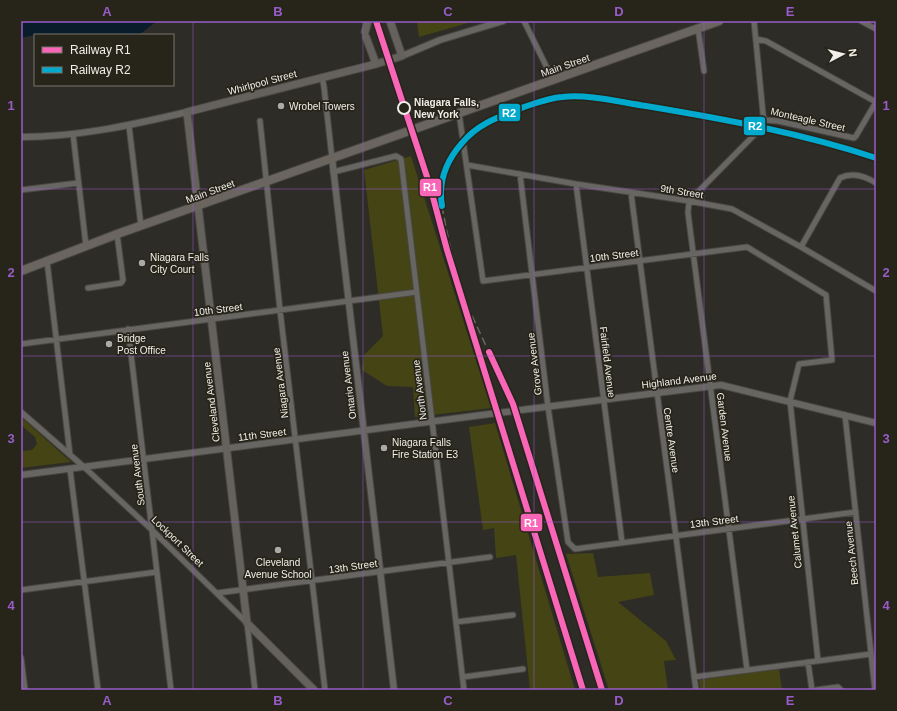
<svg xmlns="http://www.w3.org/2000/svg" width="897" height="711" font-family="Arial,sans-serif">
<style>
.green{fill:#444414}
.water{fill:#091c2b}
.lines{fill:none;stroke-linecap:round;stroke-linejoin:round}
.minor-casing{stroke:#4a4844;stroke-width:7}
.tertiary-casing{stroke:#4a4844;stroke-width:8}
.secondary-casing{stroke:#4a4844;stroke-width:9}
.primary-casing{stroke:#4a4844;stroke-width:10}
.minor{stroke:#676662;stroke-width:5}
.tertiary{stroke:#676662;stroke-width:6}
.secondary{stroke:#65615d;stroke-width:7}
.primary{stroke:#6b6560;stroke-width:8}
.rail{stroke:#696762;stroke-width:1.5;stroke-dasharray:8 4;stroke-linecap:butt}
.tertiary-bridge-casing{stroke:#4a4844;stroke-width:8;stroke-linecap:butt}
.tertiary-bridge{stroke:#676662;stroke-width:6}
.rail-1-casing{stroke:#27241a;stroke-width:9}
.rail-2-casing{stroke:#27241a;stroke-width:9}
.rail-1{stroke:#fa66b7;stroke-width:6}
.rail-2{stroke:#00a9ce;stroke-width:6}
.grid{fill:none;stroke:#985cc9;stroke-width:1;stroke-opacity:0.55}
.poi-dot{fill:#acaaa4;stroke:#27241a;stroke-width:1.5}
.stop-dot{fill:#27241a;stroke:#f0eee8;stroke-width:2}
.labels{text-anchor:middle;stroke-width:3.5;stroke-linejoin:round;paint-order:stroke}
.street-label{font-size:10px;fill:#f0eee8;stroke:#27241a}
.stop-label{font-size:10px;font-weight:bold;fill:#f0eee8;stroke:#27241a;text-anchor:start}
.poi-label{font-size:10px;fill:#f0eee8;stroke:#27241a;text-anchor:start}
.line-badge{stroke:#27241a;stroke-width:1.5}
.badge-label{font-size:11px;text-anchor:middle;font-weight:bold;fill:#fff}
.neatline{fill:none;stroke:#985cc9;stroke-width:1.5}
.grid-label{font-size:13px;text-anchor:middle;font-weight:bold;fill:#985cc9}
</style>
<rect width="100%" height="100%" fill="#2e2c27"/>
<!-- green -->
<path class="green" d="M417,21H475L419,37Z
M411,156L491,408L415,417L413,387L387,386L362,370L364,355L383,336L364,170Z
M21,417L71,462L21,468V451L32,450L37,444L35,437L21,425Z
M495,423L575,690H530L516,555L496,558L494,528L483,530L469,427Z
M593,553L598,577L650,573L654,595L618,602L666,641L676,660L664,661L668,690H609L566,554Z
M779,669L782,690H700L699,680Z"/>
<!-- water -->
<path class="water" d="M21,21H159L153,24L139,35H35L21,38Z"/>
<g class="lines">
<!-- minor casing -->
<g class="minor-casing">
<path id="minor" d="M524,21L553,80
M861,21L876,29
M698,28L704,71
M756,39L766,41L876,102
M322,77L324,87L332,158
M459,113L483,281L747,247L826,295L832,360L799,364L790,401L818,661
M765,120L778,121L854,138L856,136L876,102
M260,121L280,310L325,690
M129,126L141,226
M73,134L86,246
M467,165L576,184L689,201L732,209L801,247L876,291
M333,172L396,156L401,159L464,690
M520,174L548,407L568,542L575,549L856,512
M576,184L622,542
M21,190L78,183
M631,193L696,690
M801,247L840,178C852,172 865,176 876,183
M47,261L70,455
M88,288L121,283L123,280L117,234
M128,329L171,690
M21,344L417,292
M21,412L84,467L152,530L247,623L255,690
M845,415L875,690
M70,469L98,690
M21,590L157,572
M217,593L490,557
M456,622L513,615
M21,658L25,690
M808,662L812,690
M747,670L688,213L689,201L762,127L764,124L754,21
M463,677L523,669
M694,677L871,654
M816,690L838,687L841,690"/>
</g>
<!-- tertiary casing -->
<g class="tertiary-casing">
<path id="tertiary" d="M402,56L440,40L503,21
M21,137C78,137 132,125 187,112
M332,158L394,690
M529,409L721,385L876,423
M21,475L482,415"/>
</g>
<!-- secondary casing -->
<g class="secondary-casing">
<path id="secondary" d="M365,32L368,21
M366,37L376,64
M314,690L247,623L187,112L376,64L402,56L390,21"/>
</g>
<!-- primary casing -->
<g class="primary-casing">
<path id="primary" d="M417,128L719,21
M21,271L120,233L406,132"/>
</g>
<!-- minor -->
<use href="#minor" class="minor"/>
<!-- tertiary -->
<use href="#tertiary" class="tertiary"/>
<!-- secondary -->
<use href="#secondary" class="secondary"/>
<!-- primary -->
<use href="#primary" class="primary"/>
<!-- rail -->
<path class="rail" d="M460,284C454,263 449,243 445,222C443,211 440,200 440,189C442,166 457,143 475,130C485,122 498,117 510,112C534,103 554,96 580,97C680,109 780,127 876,158
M467,305L513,404L602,690"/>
<!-- tertiary-bridge casing -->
<g class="tertiary-bridge-casing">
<path id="tertiary-bridge" d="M482,415L529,409"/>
</g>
<!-- tertiary-bridge -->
<use href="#tertiary-bridge" class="tertiary-bridge"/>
<!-- rail-1 casing -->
<g class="rail-1-casing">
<path id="rail-1" d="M376,21L430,186L447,250L583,690
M489,352L513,404L602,690"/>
</g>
<!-- rail-2 casing -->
<g class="rail-2-casing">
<path id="rail-2" d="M442,206C438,182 446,161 462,143C478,123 501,116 524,107C536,103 549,98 562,97C589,94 619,102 646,106C724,119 801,133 876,158"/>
</g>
<!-- rail-1 -->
<use href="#rail-1" class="rail-1"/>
<!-- rail-2 -->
<use href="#rail-2" class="rail-2"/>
</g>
<!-- grid -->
<path class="grid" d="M193,21V690M363,21V690M534,21V690M704,21V690M21,189H876M21,356H876M21,522H876"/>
<!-- markers -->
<g class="poi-dot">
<circle cx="281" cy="106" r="4"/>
<circle cx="142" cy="263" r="4"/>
<circle cx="109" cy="344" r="4"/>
<circle cx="384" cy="448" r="4"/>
<circle cx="278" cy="550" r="4"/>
</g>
<circle class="stop-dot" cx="404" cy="108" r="6"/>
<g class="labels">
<!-- street labels -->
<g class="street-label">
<text transform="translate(565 65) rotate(-19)" y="4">Main Street</text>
<text transform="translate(262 82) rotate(-15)" y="4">Whirlpool Street</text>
<text transform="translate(808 119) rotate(13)" y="4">Monteagle Street</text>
<text transform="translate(210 191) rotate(-20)" y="4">Main Street</text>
<text transform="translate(682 191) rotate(9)" y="4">9th Street</text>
<text transform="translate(614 255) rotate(-7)" y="4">10th Street</text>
<text transform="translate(218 309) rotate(-7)" y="4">10th Street</text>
<text transform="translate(608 362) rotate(83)" y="4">Fairfield Avenue</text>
<text transform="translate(534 364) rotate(-97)" y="4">Grove Avenue</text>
<text transform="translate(679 380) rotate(-7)" y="4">Highland Avenue</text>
<text transform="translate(280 383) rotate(-97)" y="4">Niagara Avenue</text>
<text transform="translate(348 385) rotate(-97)" y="4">Ontario Avenue</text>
<text transform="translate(419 390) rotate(-97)" y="4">North Avenue</text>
<text transform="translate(211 402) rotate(-97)" y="4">Cleveland Avenue</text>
<text transform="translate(725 427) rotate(83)" y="4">Garden Avenue</text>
<text transform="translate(262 434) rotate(-7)" y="4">11th Street</text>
<text transform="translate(672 440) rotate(82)" y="4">Centre Avenue</text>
<text transform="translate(137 475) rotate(-97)" y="4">South Avenue</text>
<text transform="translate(714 521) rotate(-7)" y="4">13th Street</text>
<text transform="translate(794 532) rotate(-96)" y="4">Calumet Avenue</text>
<text transform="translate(178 541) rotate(44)" y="4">Lockport Street</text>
<text transform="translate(851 553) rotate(-96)" y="4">Beech Avenue</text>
<text transform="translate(353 566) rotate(-8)" y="4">13th Street</text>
</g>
<!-- stop labels -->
<g class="stop-label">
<text x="414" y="106">Niagara Falls,<tspan x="414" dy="12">New York</tspan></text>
</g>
<!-- poi labels -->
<g class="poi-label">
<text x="289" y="110">Wrobel Towers</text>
<text x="150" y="261">Niagara Falls<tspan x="150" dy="12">City Court</tspan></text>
<text x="117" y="342">Bridge<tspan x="117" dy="12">Post Office</tspan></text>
<text x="392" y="446">Niagara Falls<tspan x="392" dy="12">Fire Station E3</tspan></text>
<text x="278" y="566" text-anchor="middle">Cleveland<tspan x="278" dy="12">Avenue School</tspan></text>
</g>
</g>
<g class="line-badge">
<rect x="498" y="103" width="23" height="19" rx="4" fill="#00a9ce"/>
<rect x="743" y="116" width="23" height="20" rx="4" fill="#00a9ce"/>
<rect x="419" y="178" width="23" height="19" rx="4" fill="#fa66b7"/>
<rect x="520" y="513" width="23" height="19" rx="4" fill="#fa66b7"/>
</g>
<g class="badge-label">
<text x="509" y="117">R2</text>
<text x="755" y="130">R2</text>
<text x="430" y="191">R1</text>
<text x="531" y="527">R1</text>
</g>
<!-- border -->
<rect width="897" height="711" fill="none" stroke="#27241a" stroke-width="44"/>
<!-- legend -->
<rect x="34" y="34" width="140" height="52" fill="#27241a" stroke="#77756c"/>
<rect x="42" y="47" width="20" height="6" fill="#fa66b7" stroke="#77756c"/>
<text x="70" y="54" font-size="12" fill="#f0eee8">Railway R1</text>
<rect x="42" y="67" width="20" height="6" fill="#00a9ce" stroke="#77756c"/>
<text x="70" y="74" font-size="12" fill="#f0eee8">Railway R2</text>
<!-- north arrow -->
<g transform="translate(843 54) rotate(83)" stroke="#27241a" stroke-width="3" paint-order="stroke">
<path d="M0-3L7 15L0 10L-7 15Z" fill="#f0eee8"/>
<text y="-6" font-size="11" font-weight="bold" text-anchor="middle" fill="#f0eee8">N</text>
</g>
<rect x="22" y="22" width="853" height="667" class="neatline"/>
<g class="grid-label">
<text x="107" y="16">A</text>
<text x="278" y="16">B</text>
<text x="448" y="16">C</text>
<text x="619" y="16">D</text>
<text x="790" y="16">E</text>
<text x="11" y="110">1</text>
<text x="886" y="110">1</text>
<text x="11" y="277">2</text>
<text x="886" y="277">2</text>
<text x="11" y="443">3</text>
<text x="886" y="443">3</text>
<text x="11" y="610">4</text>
<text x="886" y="610">4</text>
<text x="107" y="705">A</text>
<text x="278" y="705">B</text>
<text x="448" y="705">C</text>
<text x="619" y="705">D</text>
<text x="790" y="705">E</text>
</g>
</svg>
